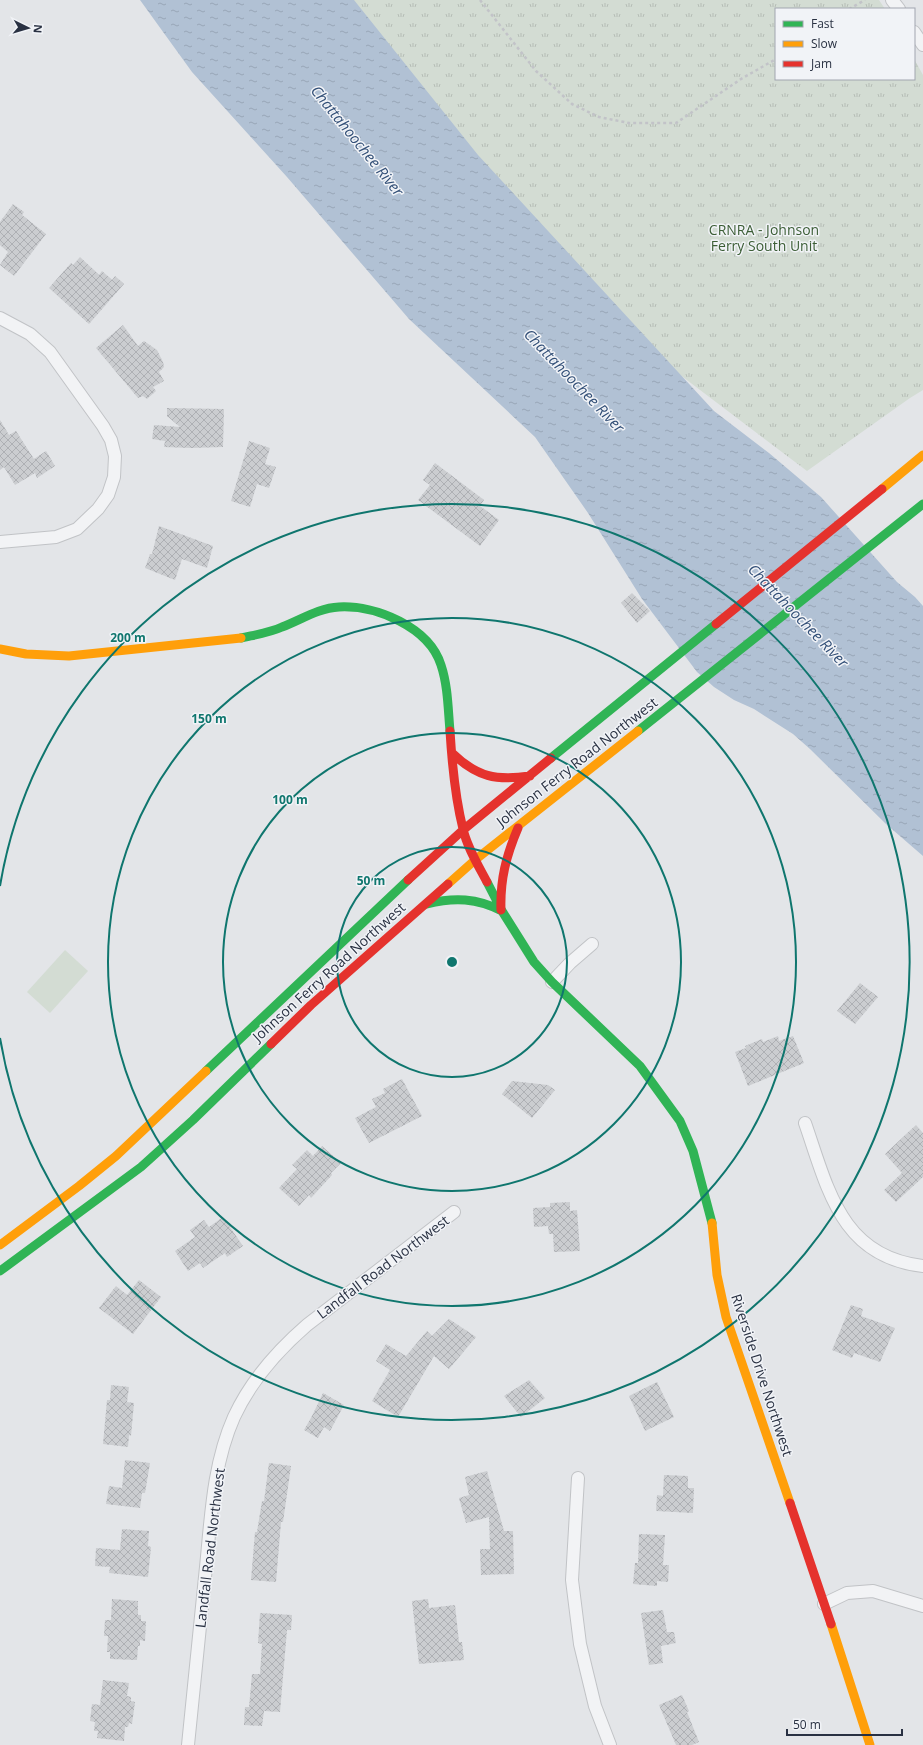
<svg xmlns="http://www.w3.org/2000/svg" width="923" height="1745" font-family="'Open Sans',sans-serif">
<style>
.park{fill:url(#park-tufts)}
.garden{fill:#d3dcd3}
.water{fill:url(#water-ripples)}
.building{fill:url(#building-cross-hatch)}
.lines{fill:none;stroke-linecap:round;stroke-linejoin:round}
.street-casing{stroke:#c1c3c6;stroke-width:14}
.path{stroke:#c2c3c8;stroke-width:2.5;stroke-dasharray:3 3;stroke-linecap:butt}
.street{stroke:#f2f3f5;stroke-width:12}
.fast{stroke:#30b455;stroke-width:9}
.slow{stroke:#ff9f0a;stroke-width:9}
.jam{stroke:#e5322d;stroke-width:9}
.ring{fill:none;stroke:#0f766e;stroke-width:2}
.labels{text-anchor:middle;stroke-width:3;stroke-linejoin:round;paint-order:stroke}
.park-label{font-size:14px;fill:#3c5e36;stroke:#f1f3f7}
.street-label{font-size:14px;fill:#293142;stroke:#f1f3f7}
.water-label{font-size:15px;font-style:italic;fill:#324f77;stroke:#f1f3f7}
.centre{fill:#0f766e;stroke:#f1f3f7;stroke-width:2}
.ring-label{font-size:12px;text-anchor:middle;font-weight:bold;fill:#0f766e;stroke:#f1f3f7;stroke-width:3;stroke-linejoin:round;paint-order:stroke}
</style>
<defs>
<pattern id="park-tufts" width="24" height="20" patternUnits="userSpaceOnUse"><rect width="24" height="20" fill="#d3dcd3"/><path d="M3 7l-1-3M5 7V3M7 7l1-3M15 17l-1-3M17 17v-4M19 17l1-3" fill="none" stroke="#b5bdb6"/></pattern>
<pattern id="water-ripples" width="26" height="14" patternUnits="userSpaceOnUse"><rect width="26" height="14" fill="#b1c1d4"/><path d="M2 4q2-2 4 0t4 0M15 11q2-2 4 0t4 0" fill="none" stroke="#98a6b7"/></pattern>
<pattern id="building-cross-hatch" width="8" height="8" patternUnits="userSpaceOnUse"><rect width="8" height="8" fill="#cbcdd0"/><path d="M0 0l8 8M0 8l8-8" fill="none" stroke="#aeb0b4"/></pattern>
</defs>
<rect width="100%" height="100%" fill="#e3e5e8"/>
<!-- park -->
<path class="park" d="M323,0H879L885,9H776V79H914V59L923,75V390L910,398L807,471L613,324Z"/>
<!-- garden -->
<path class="garden" d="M65,950L88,971L50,1013L27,992Z"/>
<!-- water -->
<path class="water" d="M140,0H354L478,155L714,411L769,453L821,497L897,582L915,597L923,606V856L886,824L810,749L793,734L754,709L734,700L714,687L697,672L642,599L588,513L535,437L409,319L287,177L192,72Z"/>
<!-- building -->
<path class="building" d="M13,204L24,212L22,215L46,234L14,276L0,265L8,252L0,245V222Z
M80,257L99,275L102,271L112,280L115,276L124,284L89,324L49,288L71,263L73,265Z
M123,325L138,346L144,341L157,350L163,362L164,367L159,372L164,381L153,387L156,391L147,399L143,396L138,398L96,348Z
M167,408L224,409L223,447L191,448L164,447L165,441L152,439L154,425L180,427L167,416Z
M0,420L9,435L16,431L34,459L46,451L55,466L37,478L35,473L15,485L4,467L0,470Z
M249,441L270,448L265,464L276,467L269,488L257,484L250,507L231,501Z
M435,463L484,500L480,506L499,520L480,546L418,500L430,485L423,480Z
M159,526L213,546L207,568L182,559L175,580L145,568L150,554H152Z
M632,593L650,611L637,623L621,603Z
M860,983L878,997L855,1024L837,1011Z
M778,1036L779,1041L793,1036L804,1063L748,1086L735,1052L746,1048L745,1046L762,1039L763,1042Z
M402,1079L422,1116L369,1143L355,1118L376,1107L372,1099L385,1093L383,1089Z
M512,1081L548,1085L555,1090L532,1118L502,1094Z
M916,1125L923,1133V1177L896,1202L884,1190L902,1173L885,1154Z
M322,1146L341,1163L331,1173L332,1175L311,1198L309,1195L299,1206L279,1188L297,1169L292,1165L307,1150L313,1156Z
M570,1202V1211L577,1210L580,1251L554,1252L553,1234H549L548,1226L534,1227L533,1208L550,1207V1203Z
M223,1217L243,1246L227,1257L225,1253L203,1268L200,1263L188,1271L175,1251L195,1237L190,1230L204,1220L209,1227Z
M139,1280L161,1297L133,1334L99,1308L116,1286L127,1295Z
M851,1305L863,1309L861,1316L895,1328L880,1362L854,1353L852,1358L832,1350Z
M449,1319L476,1337L449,1369L434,1356L398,1417L372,1401L390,1370L376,1361L386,1344L406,1356L427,1331L432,1336Z
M529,1380L545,1398L521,1417L504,1396Z
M657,1382L674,1417L645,1431L629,1396Z
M111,1385L129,1387L127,1402L134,1403L131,1436L129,1435L128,1447L103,1444L107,1400H110Z
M323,1393L344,1405L330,1431L324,1427L318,1438L304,1430L312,1416Z
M125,1460L150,1463L145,1493H142L140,1508L106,1504L109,1486L122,1488Z
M269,1463L291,1466L283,1522H281L276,1582L251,1580L255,1532H257L262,1501H264Z
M487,1471L504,1531H513L514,1574L481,1575L480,1549H490L489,1517L466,1523L459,1498L469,1495L465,1477Z
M664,1475L688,1476V1488H694L693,1513L656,1511L657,1495L663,1496Z
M122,1529L149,1531L148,1546L151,1547L148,1577L109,1573L110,1567L95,1566L96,1548L120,1550Z
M639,1534L665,1535L663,1565H669L668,1582L657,1581V1586L633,1584L635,1563H638Z
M112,1599L138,1601V1615H141V1621H146L145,1641L140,1640V1646H138L137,1660L110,1659V1652H107L108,1636H104L105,1620H111Z
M428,1599L429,1608L455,1605L459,1642H462L464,1660L419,1664L412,1601Z
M663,1610L667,1632H674L676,1643L661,1646L663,1663L649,1665L641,1613Z
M260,1613L292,1615L291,1630H287L280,1712L264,1711L262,1726L244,1725L245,1707H249L252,1674H260L262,1644L258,1643Z
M103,1680L129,1683L127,1696L131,1697V1701L135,1702L132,1724L129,1723L128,1727H125L124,1741L97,1738L98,1731H94L95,1722L90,1721L92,1704L100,1705Z
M682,1695L689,1711L687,1712L699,1742L692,1745H676L659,1705Z"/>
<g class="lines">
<!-- street casing -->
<g class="street-casing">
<path id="street" d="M892,0L899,9
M914,32L923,45
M0,318L30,334L50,352L103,426L111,440L115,456L114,477L108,495L98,509L77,529L56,537L0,542
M552,982L570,963L592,944
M805,1123C828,1189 841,1257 923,1266
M578,1478L572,1580L580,1644L595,1706L610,1745
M824,1604L847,1593L873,1591L923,1606
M188,1745C194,1686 200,1627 206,1567C211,1517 213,1464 234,1417C251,1380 277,1351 307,1325L454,1212"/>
</g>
<!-- path -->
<path class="path" d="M480,0L536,71L572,104L599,117L629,123H676L741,79L776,59
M849,9L865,0"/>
<!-- street -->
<use href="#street" class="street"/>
<!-- fast -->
<path class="fast" d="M241,638C254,635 269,633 282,627C301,620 318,608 339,607C376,605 429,627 441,665C448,686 448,709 450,731
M638,731L923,504
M551,758L716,624
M487,882L502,911L534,962L552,982L640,1066L680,1121L693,1151L712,1223
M427,904C454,897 477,898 502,911
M206,1071L408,880
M0,1271L141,1167L193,1120L271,1044"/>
<!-- slow -->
<path class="slow" d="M882,489L923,455
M0,649L26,654L69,656L241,638
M448,884L475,860L638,731
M712,1223L717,1275L726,1317L790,1503
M0,1245L79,1186L116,1156L206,1071
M831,1624L870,1745"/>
<!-- jam -->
<path class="jam" d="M716,624L882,489
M450,731C452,764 455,797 463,829C467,847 478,865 487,882
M452,753C477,777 496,781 530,776
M408,880L463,830L551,758
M501,910C500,880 506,856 518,828
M271,1044L311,1005L448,884
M790,1503L831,1624"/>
</g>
<!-- distance rings -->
<g class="ring">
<circle cx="452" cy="962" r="115"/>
<circle cx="452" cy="962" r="229"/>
<circle cx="452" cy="962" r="344"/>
<path d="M0 886A458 458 0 1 1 0 1038"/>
</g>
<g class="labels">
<!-- park labels -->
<g class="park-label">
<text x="764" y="235">CRNRA - Johnson<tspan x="764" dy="16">Ferry South Unit</tspan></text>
</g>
<!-- street labels -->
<g class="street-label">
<text transform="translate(577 762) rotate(-38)" y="5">Johnson Ferry Road Northwest</text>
<text transform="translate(329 972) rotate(-42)" y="5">Johnson Ferry Road Northwest</text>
<text transform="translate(383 1267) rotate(-37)" y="5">Landfall Road Northwest</text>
<text transform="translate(762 1375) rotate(72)" y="5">Riverside Drive Northwest</text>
<text transform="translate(210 1548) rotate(-83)" y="5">Landfall Road Northwest</text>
</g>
<!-- water labels -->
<g class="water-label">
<text transform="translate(357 141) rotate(51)" y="5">Chattahoochee River</text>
<text transform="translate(574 381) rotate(46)" y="5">Chattahoochee River</text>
<text transform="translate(798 616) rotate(46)" y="5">Chattahoochee River</text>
</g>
</g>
<circle cx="452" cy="962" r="6" class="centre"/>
<g class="ring-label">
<text x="128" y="642">200 m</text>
<text x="209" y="723">150 m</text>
<text x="290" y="804">100 m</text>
<text x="371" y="885">50 m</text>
</g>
<!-- legend -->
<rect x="775" y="8" width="140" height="72" fill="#f1f3f7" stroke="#a1a5af"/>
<rect x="783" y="21" width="20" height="6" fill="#30b455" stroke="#a1a5af"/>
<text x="811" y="28" font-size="12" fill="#293142">Fast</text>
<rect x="783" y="41" width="20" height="6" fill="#ff9f0a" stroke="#a1a5af"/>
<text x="811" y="48" font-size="12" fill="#293142">Slow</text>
<rect x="783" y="61" width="20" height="6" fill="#e5322d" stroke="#a1a5af"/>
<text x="811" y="68" font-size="12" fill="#293142">Jam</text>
<!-- north arrow -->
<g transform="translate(28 28) rotate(95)" stroke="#f1f3f7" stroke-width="3" paint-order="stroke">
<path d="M0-3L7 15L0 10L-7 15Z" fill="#293142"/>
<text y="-6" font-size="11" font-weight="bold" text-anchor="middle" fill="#293142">N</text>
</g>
<!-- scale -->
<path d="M787 1729v6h115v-6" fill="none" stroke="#293142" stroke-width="2"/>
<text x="793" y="1729" font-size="12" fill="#293142" stroke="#f1f3f7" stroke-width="3" paint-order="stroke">50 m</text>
</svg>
